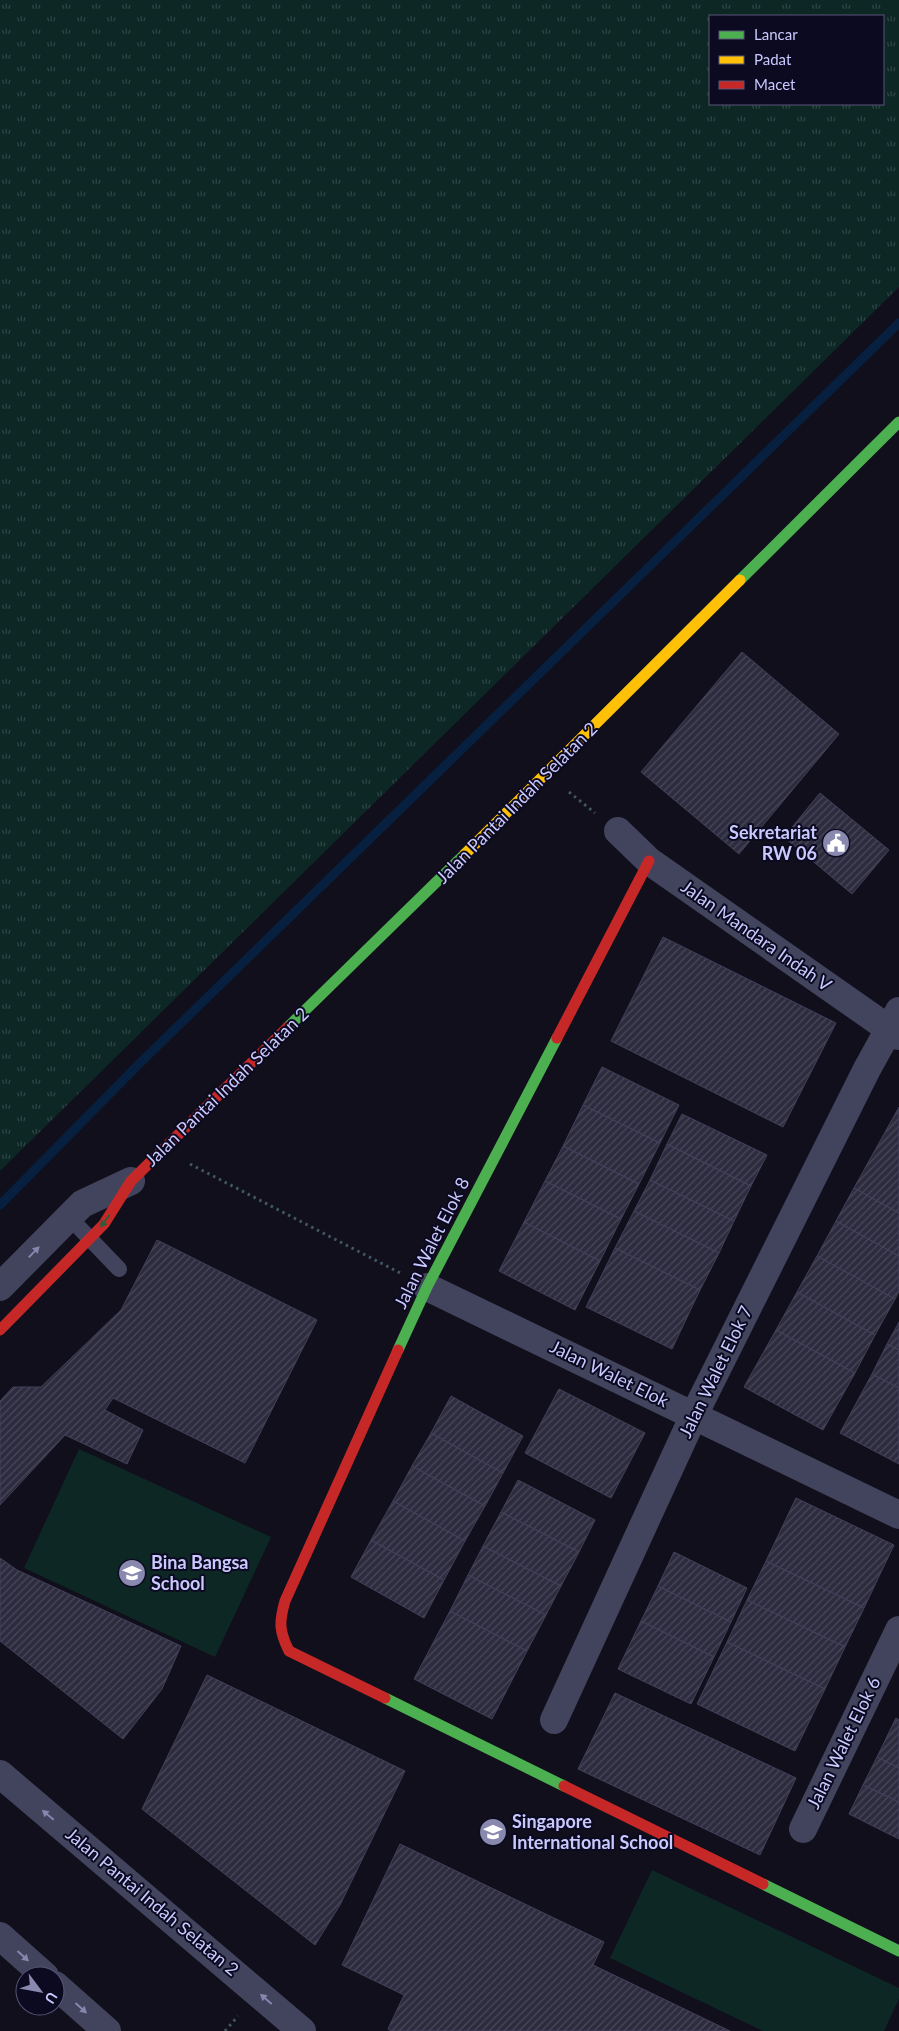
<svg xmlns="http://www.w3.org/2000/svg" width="899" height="2031" font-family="Lato,sans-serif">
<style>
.grass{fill:url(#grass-tufts);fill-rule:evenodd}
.pitch{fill:#0d2725}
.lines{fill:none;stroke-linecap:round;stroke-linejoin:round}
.stream{stroke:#072040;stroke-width:9}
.building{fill:url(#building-hatch);stroke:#42405a}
.path{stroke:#425663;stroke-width:3;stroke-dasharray:2.5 4;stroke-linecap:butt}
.lane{stroke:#42445d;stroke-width:16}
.street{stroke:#42445d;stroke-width:28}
.fast{stroke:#4caf50;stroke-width:11}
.slow{stroke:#ffc107;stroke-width:11}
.jam{stroke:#c62828;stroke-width:11}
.oneway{fill:#2c5c38}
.oneway2{fill:#8686ae}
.labels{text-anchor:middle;stroke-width:4;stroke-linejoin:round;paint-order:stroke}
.street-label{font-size:18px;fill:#cac9ff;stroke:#0c0a20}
.poi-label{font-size:18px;font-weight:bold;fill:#cac9ff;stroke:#0c0a20;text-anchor:start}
</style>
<defs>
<pattern id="grass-tufts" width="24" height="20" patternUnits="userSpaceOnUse" patternTransform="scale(1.25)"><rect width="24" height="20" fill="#0d2725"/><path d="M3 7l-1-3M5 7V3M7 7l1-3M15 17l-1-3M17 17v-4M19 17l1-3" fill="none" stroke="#2f4546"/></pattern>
<pattern id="building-hatch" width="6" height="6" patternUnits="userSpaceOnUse" patternTransform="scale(1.25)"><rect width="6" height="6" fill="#2d2c3e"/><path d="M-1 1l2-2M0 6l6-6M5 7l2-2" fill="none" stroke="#4a495b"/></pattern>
</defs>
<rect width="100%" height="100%" fill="#100f1b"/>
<!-- grass -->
<path class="grass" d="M0,0H899V287L0,1171ZM710,16H883V104H710Z"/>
<!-- pitch -->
<path class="pitch" d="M79,1449L271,1537L215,1657L24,1568Z
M652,1870L899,1988V1999L884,2031H763L610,1958Z"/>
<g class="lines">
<!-- stream -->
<path class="stream" d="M0,1205L139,1064L899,323"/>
</g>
<!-- building -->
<path class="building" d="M742,652L839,734L739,854L641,772Z
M820,793L889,850L852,894L784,837Z
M663,937L836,1023L783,1127L611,1041Z
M602,1067L679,1105L660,1143L583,1105Z
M583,1105L660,1143L639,1184L563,1146Z
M899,1107V1213L854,1188Z
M682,1114L767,1155L751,1186L667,1144Z
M667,1144L751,1186L734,1221L650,1180Z
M563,1146L639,1184L621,1219L545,1181Z
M650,1180L734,1221L719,1253L634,1211Z
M545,1181L621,1219L600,1261L524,1222Z
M854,1188L899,1213V1256L836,1221Z
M634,1211L719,1253L700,1290L615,1248Z
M836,1221L899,1256V1291L895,1299L817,1256Z
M524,1222L600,1261L575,1310L499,1271Z
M157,1240L317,1320L245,1463L113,1398L105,1410L143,1430L127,1464L65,1435L0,1505V1401L13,1387H41L121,1310Z
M615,1248L700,1290L672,1349L586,1307Z
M817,1256L895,1299L875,1335L797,1292Z
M797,1292L875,1335L855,1373L776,1330Z
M899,1322V1350L887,1344Z
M776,1330L855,1373L823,1430L744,1387Z
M887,1344L899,1350V1388L872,1374Z
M872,1374L899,1388V1464L840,1433Z
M559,1389L645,1433L611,1498L525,1453Z
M451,1396L523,1436L503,1473L431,1433Z
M431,1433L503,1473L485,1506L412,1466Z
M412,1466L485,1506L465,1541L393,1501Z
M518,1480L595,1520L579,1552L501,1512Z
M796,1498L894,1545L864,1608L766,1561Z
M393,1501L465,1541L444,1580L371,1540Z
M501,1512L579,1552L561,1586L483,1546Z
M371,1540L444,1580L424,1618L351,1577Z
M483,1546L561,1586L546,1615L468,1575Z
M674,1552L747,1588L731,1622L658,1586Z
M0,1558L17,1570L181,1646L162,1689L123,1739L0,1641Z
M766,1561L864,1608L845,1647L747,1600Z
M468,1575L546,1615L527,1651L450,1611Z
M658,1586L731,1622L714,1657L641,1621Z
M747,1600L845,1647L825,1689L727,1642Z
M450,1611L527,1651L492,1719L414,1679Z
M641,1621L714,1657L691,1704L618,1669Z
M727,1642L825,1689L795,1751L697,1704Z
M207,1675L405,1771L340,1905L315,1945L142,1809Z
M615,1693L796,1778L760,1855L578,1769Z
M896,1718L899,1720V1768L877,1757Z
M877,1757L899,1768V1802L863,1785Z
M863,1785L899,1802V1839L849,1814Z
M400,1844L604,1942L593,1965L730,2031H391L388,2029L404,1995L342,1965Z"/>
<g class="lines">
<!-- path -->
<path class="path" d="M569,792L595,813
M190,1164L402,1274
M225,2031L238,2016"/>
<!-- lane -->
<path class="lane" d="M69,1217L119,1269"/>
<!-- street -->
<path class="street" d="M618,831L649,861L899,1036
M0,1287L82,1204L131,1181
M427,1287L899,1515
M554,1720L694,1415L867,1069L899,1011
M0,1774L302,2031
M803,1829L899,1630
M0,1936L45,1976
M55,1985L107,2031"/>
<!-- fast -->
<path class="fast" d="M740,580L899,422
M288,1027L465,854
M398,1350L427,1287L557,1038
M385,1698L564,1786
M763,1884L899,1951"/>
<!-- slow -->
<path class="slow" d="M465,854L740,580"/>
<!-- jam -->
<path class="jam" d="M557,1038L649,861
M0,1330L104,1224L131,1181L288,1027
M385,1698L289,1651C279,1631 279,1622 285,1601L398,1350
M564,1786L763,1884"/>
</g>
<!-- one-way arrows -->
<defs><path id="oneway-solid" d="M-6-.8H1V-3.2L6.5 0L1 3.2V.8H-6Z" transform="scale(1.25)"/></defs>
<use class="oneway" href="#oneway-solid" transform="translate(105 1221) rotate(127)"/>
<g class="oneway2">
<use href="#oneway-solid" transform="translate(34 1252) rotate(-46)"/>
<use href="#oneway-solid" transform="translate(48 1815) rotate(-140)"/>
<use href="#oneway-solid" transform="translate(23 1956) rotate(42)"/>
<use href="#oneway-solid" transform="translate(266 1999) rotate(-139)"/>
<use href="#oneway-solid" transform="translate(81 2008) rotate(42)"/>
</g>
<!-- icons -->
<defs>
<g id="civic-disc" transform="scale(1.4375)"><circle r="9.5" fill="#8988af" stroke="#0c0a20"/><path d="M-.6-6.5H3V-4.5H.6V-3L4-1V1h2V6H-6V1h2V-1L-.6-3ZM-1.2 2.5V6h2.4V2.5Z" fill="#fff"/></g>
<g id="school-disc" transform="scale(1.4375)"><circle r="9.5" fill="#8988af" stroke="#0c0a20"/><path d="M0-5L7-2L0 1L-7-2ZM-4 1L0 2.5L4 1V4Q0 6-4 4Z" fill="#fff"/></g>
</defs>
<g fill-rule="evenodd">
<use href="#civic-disc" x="836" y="843"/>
<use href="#school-disc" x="132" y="1573"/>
<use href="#school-disc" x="493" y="1832"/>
</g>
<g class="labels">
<!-- street labels -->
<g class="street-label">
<text transform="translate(517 803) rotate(-45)" y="6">Jalan Pantai Indah Selatan 2</text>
<text transform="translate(756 936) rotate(35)" y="6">Jalan Mandara Indah V</text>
<text transform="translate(227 1087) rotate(-44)" y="6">Jalan Pantai Indah Selatan 2</text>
<text transform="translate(432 1243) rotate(-63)" y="6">Jalan Walet Elok 8</text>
<text transform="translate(716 1372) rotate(-64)" y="6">Jalan Walet Elok 7</text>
<text transform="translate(609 1374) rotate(26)" y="6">Jalan Walet Elok</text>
<text transform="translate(844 1743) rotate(-64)" y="6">Jalan Walet Elok 6</text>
<text transform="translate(152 1902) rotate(40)" y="6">Jalan Pantai Indah Selatan 2</text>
</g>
<!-- poi labels -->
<g class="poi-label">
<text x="817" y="839" text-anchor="end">Sekretariat<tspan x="817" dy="21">RW 06</tspan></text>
<text x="151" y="1569">Bina Bangsa<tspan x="151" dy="21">School</tspan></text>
<text x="512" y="1828">Singapore<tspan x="512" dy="21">International School</tspan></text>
</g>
</g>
<!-- legend -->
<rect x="709" y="15" width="175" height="90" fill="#0c0a20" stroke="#585679"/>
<rect x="719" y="31" width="25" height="8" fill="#4caf50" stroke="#585679"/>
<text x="754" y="40" font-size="15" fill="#cac9ff">Lancar</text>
<rect x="719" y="56" width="25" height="8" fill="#ffc107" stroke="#585679"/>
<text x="754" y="65" font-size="15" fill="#cac9ff">Padat</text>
<rect x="719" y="81" width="25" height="8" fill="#c62828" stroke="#585679"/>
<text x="754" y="90" font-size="15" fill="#cac9ff">Macet</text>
<!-- north arrow -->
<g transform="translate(40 1991) rotate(122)"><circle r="24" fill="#0c0a20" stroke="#585679"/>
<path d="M0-4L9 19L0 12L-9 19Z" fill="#8988af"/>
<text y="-8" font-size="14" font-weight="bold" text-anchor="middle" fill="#cac9ff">U</text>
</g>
</svg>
